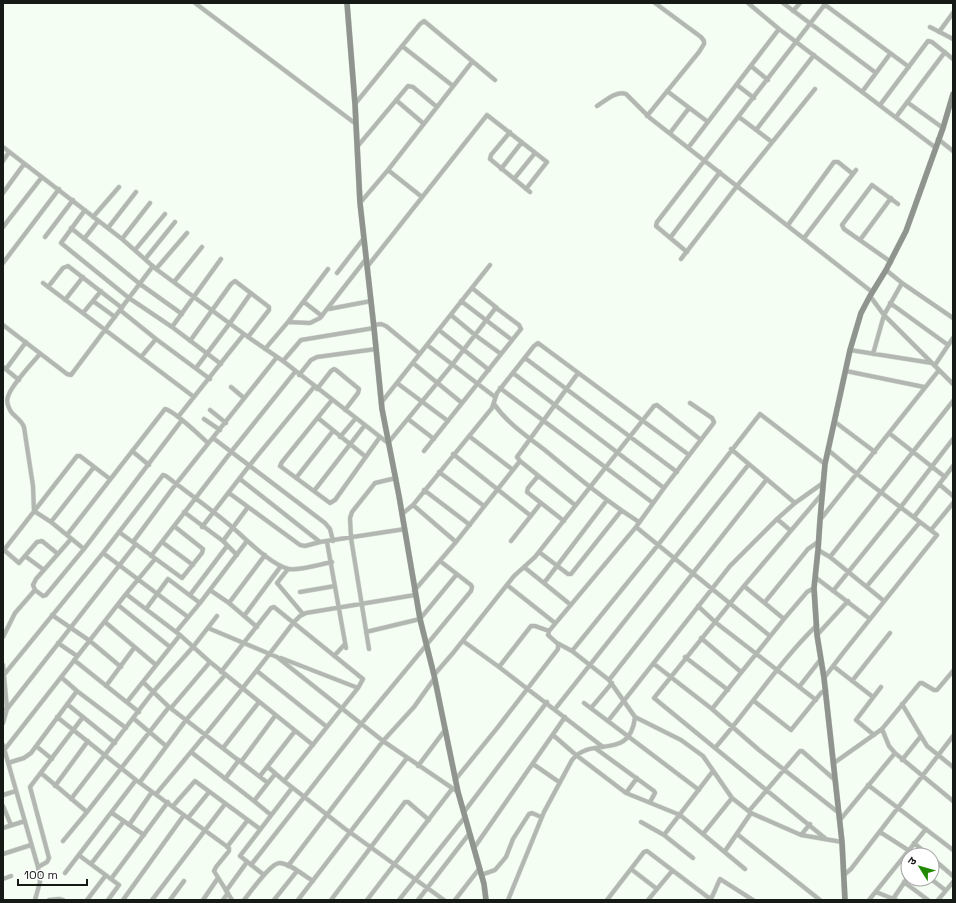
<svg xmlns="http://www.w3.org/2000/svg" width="956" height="903" font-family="'Space Grotesk','Noto Sans Devanagari',sans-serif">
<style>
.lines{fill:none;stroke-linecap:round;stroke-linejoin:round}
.street-casing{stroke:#d0dacf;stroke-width:5}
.secondary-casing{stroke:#d0dacf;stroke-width:6}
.street{stroke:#b2b7b1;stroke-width:4}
.secondary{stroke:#8f958e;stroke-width:5.5}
</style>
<rect width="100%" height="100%" fill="#f4fef2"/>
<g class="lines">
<!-- street casing -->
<g class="street-casing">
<path id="street" d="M195,3L356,124
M748,3L779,29L936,148
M783,3L876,73
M824,4L909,67
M793,11L800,3
M930,27L953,39
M939,32L953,13
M402,46L453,86
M751,66L768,80
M737,85L754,98
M667,91L708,122
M862,92L890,54
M396,100L424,124
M907,102L943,128
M355,104L420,24L424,21L495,80
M880,105L928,41L932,42L953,59
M597,106C605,101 617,90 626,94L650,118L872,292
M647,116L699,52L704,44V41L701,37L655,3
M739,117L772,142
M896,117L945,52
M756,130L814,55
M510,132L491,155L490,159L530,192
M670,133L689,108
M938,139L953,151
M3,147L122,239L156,269L248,337L283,361L388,443L452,365L494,310L495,308L499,310L519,325L521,329L424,451
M357,147L408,86L413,87L437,107
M688,148L779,29
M3,161L9,152
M501,169L522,142
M388,170L422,197
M514,179L535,153
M3,193L24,164
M360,203L388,170L472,62
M85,210L61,243L129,298L172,327L221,364
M93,217L119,187
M788,225L834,162H838L853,174
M3,227L42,177
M71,228L140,284L182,314
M108,228L136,192
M45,237L73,200
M670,238L720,172
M804,238L856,170
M84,239L98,221
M122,239L150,203
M860,240L891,198
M135,250L165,214
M687,252L656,226L657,222L826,3
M146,258L175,222
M681,259L737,186L815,89
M891,262L844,229L842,225L872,185L898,204
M3,263L59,189
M367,267L487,115L547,162L526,189
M156,269L187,233
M886,270L902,283L953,318
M337,273L364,238
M174,282L202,247
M43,283L194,397
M48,287L63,268L68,266L122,308
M472,288L497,308
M870,296L884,315L953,384
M65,300L83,277
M93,301L115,317
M461,301L512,340
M304,302L322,316
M890,303L948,345
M329,309L371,301
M120,310L156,339L210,379
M83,313L101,291
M451,315L475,335L501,354
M288,322L310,323L320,318L366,259
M3,325L67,374L71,375L153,266
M374,325L381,324L386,326L420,354
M172,327L221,259
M439,330L489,370
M190,341L231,284L235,281L269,307V310L248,337
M427,345L495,397
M265,349L288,322L328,269
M850,350L932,363
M40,354C32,363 13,384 9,394C6,400 7,404 10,410C13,416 21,419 24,427L33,486L34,511L51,522L84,549
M873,354L884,315L902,283
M141,357L156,339
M525,358L677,472
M283,361L301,340L374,328
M413,363L462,403
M935,365L953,338
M3,367L19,380
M196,368L230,323L251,293
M6,369L26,342
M846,371L924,387
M513,373L664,488
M299,375L311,360L317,357L376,349
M397,383L448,421
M231,387L244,398
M500,388L653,503
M317,389L331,371L334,369L336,370L359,389L358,393L345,410
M332,400L282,462L280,466L330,503L335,500L380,437
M381,403L490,265
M494,404C507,423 528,437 546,451C576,476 606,501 639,522
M210,410L226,423
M178,417L244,334
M318,418L366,457
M204,419L220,430
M408,419L434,439
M835,422L875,452
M889,433L945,477
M469,436L513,470
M340,437L356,418
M213,438L325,523L330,529L333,541
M731,449L795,503
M132,451L149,465
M453,454L531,516
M825,464L760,414L658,545L572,651L609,680L635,717L681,740L703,756L732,798L751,813L801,835L842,842
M439,472L484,506
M538,476L528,488L527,492L564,521
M296,478L333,431
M240,479L320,542L405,529
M939,484L953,496
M424,490L470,525
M314,491L365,425
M229,493L300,545L305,546L320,542
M822,494L744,586L654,698L826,839
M413,505L456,542
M575,505L520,461L517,457L578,373
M184,512L223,541L237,555
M402,514L413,505L492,408L497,393L534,346L538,343L689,455
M914,517L953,466
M777,519L790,530
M820,520L939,370
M51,522L94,467
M202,527L249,466L314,387
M636,527L770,636
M931,530L953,503
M119,532L182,578L202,553L203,549L174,526
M67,535L165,409C175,411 200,436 208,443
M223,541L248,507
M511,541L541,503
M133,542L176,484L277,357
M162,542L193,565
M327,542L346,648
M818,550L830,557L884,601
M539,552L568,574H571L621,511
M103,553L188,617
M58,554L42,541L37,542L19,563L4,550L77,456H80L110,479
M25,556L44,570
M151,556L231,452L295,372
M830,557L953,401
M524,567L571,605
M288,569L277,583L303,614
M815,577L870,619
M544,583L607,500
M507,585L555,623
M744,586L784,619
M867,586L920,522
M35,590L43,596L46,595L84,549L182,420
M210,590L229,603L257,627
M414,591L456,542L520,461
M833,591L900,508L953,439
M300,592L335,586
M126,594L180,635L210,662L313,745
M190,595L227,546
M765,602L808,549L818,542
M229,603L265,555
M118,605L170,647
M698,606L715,622L816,700
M146,609L168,579L200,603
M52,615L90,641L121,667
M244,616L281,566
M105,622L156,665
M208,628L277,657L383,741L458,792
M549,631L535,626H531L499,667L603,747
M176,632L200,603L247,541
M366,632L420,619L457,574
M817,635L848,601
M3,637L15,613L35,590L33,585L36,579L71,539
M701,638L741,672
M463,641L499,667
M58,643L77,656
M557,643L572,651
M369,649L351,538L350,518L352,512L375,483L396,478
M334,656L345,644
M685,657L728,690
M281,658L358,688
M74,660L139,712
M654,664L712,709L759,750L839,813
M3,665L7,709L3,723
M833,666L873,697
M257,671L327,727
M221,672L271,608L274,607L363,679L358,688L284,781
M434,675L453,653L514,576L535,557L654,406L657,405L701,440
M3,676L103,553L163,475L166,476C188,493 211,509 232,527C246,539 271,565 289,569C298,571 322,564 332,562
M61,677L77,691L126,728
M824,678L843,653L937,535L857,474L828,450
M609,680L767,479
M852,681L890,633
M143,682L169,707L268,783
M106,686L134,648
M799,687L821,659
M754,701L791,730L821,693L826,690
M127,702L180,635
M584,703L699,790
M67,704L83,717
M902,704L927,746L953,767
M171,708L210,662
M591,708L612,683
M3,709H7L136,544
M555,709L749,464
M712,709L784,619L807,592L814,588
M57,717L136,780L229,848V851L216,867L214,871L232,900
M133,718L166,746
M608,721L730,566L777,519L795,503L823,483
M882,729L889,746L895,753L953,801
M553,735L576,755L626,793L680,815L745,869
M874,735L856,720L881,687
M3,745L38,867L40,882L35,900
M36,746L52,759
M223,748L259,702
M595,748L654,791L655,793L650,802
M715,748C750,708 779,662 817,625
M5,749L126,594L155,559
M191,752L254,801L275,774
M902,760L921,736
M241,762L275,716
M8,763L24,758L31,753L77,691
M834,763L882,729L920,683H922L934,690H937L953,671
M533,764L559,782
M418,766L445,730
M268,767L284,781L344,828L444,900
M41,773L87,812
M260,776L295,731
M225,779L239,760
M455,780L498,727L558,649V644L548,635L549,631L636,527L664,488L713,424L714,422L712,418L690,403
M140,782L186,720L225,675
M868,785L953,850
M55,786L88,741
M626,793L637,778
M156,794C203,738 249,682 293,623L300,616L306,613L415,595
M3,795L16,791
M71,799L153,692L193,647L217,616
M254,801L271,815
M3,806L11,825
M173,806L195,781L260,829
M749,811L800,751H802L835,780
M464,812L547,702
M112,813L144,835
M188,818L209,792
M840,820L895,753
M641,822L664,835L693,858
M129,825L152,792
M3,828L25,821
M880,832L908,850
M703,834L732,798
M737,834L820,900
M664,835L713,771
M801,835L810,824
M63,841L87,812L169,707
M914,843L928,855
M227,847L247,821
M474,848L565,717
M725,851L751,813
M3,854L31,845
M80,856L119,885L108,900
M932,858L953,876
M91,864L124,821
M251,865L362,723L471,591L472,587L471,585L440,561
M288,866L383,741L414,707L434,679
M38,867L47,862L49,858L30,787L83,717L115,743
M631,869L657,889
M65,873L136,780
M264,875L240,856L292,788
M481,875L495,870L506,857L513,839L529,814L532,813L541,817
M844,875L851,869L953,736
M3,879L11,876
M111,879L168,802
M931,879L945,890
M904,882L928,900
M226,891L247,862
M876,892L896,900
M893,899L908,877
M49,900L59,899L63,900
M87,900L106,875
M123,900L184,815
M152,900L225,804
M170,900L184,881
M203,900L218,878
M223,900L228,893
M244,900C250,893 271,862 280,863C291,864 303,875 313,881
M274,900L297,871
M298,900L407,758
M331,900L405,802H408L429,820
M367,900L452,789
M399,900L465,817
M418,900L469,834
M455,900L479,869
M508,900L544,812L572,760C591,735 630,762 635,717
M607,900L644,852L647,851L709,898L712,897L720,879L753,900
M648,900L672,871
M869,900L926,829
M938,900L953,882"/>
</g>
<!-- secondary casing -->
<g class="secondary-casing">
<path id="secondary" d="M347,3L355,104L360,203L374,328L382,409L399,496L420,619L434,675L458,792L484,884L486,900
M845,900L842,842L824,678L817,635L814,588L818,550L820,520L825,464L850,350L861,313L870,296L886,270L906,231L943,128L953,94"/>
</g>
<!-- street -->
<use href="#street" class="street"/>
<!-- secondary -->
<use href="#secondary" class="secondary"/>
</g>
<!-- border -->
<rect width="956" height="903" fill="none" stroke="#161a16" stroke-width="8"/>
<!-- north arrow -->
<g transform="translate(920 867) rotate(307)"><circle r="19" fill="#ffffff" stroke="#a2a3a2"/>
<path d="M0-3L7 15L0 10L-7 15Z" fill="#218900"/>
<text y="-6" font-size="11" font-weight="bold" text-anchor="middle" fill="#161a16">उ</text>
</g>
<!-- scale -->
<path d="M18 879v6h69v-6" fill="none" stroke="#161a16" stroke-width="2"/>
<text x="24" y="879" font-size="12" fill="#161a16" stroke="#ffffff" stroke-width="3" paint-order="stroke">100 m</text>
</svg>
